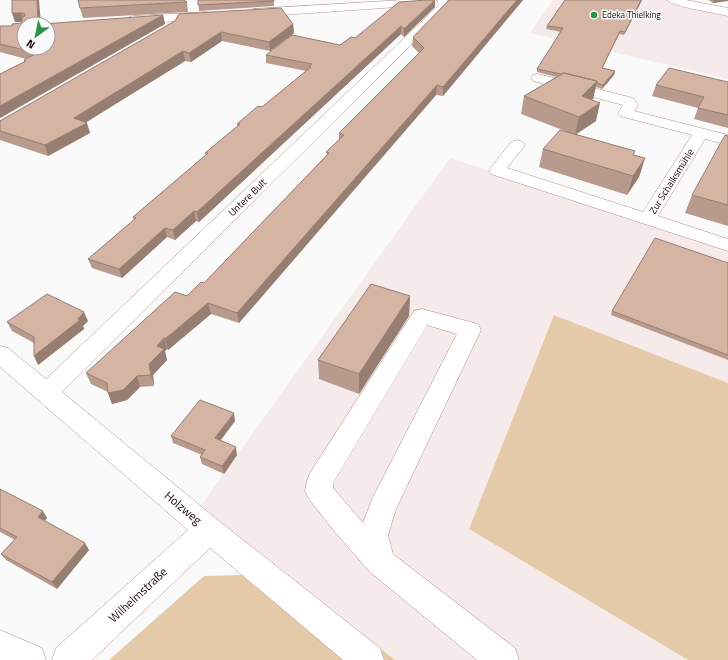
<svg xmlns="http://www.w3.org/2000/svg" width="728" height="660" font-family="'Titillium Web',sans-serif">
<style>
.built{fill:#f6ebea}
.green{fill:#e4caa9}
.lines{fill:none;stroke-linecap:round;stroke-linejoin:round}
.minor-casing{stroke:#b08c89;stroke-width:1}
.minor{fill:#fff;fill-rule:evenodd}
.wall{fill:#b89b8d}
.shaded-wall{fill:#967e73}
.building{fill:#d6b4a4;stroke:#967e73}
.poi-dot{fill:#2c9247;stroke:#fafafa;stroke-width:1.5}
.labels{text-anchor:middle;stroke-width:3;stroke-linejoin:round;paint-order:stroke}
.far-poi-label{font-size:9px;fill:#190c0b;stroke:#fafafa;text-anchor:start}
.street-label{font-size:10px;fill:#190c0b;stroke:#fafafa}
.near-street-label{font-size:12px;fill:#190c0b;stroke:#fafafa}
</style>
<rect width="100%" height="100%" fill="#fafafa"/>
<!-- built -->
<path class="built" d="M553,0H672L728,14V79L530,33Z
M450,158L728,248V383L554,315L469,529L688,660H395L199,508Z"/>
<!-- green -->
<path class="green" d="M554,315L728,383V660H688L469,529Z
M263,558L395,660H109L204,576L244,575Z"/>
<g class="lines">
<!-- minor casing -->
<g class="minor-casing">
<path id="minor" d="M403,0H430L432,2L430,4L426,5L253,17L249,15L247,13L249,11L253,9Z
M437,0H447L451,5L62,392L219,521L380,648L384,660H343L210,548L92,660H52L56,648L188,530L0,367V346L8,348L46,379L439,5Z
M667,0H686L728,8V16C717,13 673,7 667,0Z
M207,12L211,13L213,16L211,19L133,24L129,23L127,20L129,17L133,16Z
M538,74L629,97L634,99L638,105L634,111L728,135V145L705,139L658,216L728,239V251L491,174L489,170L511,142L517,140L523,142L525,145L507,168L643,212L692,135L620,116L618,113L623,105L533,81L531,78L533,75Z
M422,309L478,324L481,330L396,509L388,535L393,554L515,648L519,660H477L370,572L334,531L309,499L305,491L307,481L310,473L414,311ZM427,325L457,334L372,499L363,523L333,488V483Z
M0,630L42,648L46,660H0Z"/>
</g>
<!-- minor -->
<use href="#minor" class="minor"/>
</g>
<!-- wall -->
<path class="wall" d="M12,0H39L24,48L163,15L165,24L0,118V74L24,62V60L26,59L0,52V26H12L22,23V22H15Z
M198,0L274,1V6L199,11Z
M523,0L443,96L436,95L239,323L211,314L168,350L167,349L165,351L167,360L153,375L154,386L140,387L127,400L112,404L108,392L91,384L86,373L204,283L327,155L326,152L339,140V133L419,53L412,46L413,37Z
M565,0H642L624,35L619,34L602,68L615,71L614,75L602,89L596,87L593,99L592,100L596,121L576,134L634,155L645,158L639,177L627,195L539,167L543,149L565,131L521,114L524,96L556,77L537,72V69L561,32L546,29L547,26Z
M708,0H728L713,3Z
M187,2L188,12L83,18L80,8Z
M435,7L404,37L401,34L199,222L196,221L175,240L167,237L122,278L92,268L88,259L134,220L133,217L206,155L205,153L237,127V124L262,107L306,71L266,63V55L340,45L355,38Z
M175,21L293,24L294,33L270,51L222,41L191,62L185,61L86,122L90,133L48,156L0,140V121Z
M728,82V128L694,119L698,108L652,96L656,85Z
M728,136V226L685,213L692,195Z
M728,263V360L611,315L612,311Z
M410,296L409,316L359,394L319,379L318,360Z
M88,321L83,326L84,329L38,365L34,343L12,331L7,322Z
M235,421L220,441L237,455L224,474L202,464L200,457L202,455L173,443L171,436Z
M0,489L47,518L45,521L89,550L57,589L6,560L1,554L15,540L0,532Z"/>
<!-- shaded-wall -->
<path class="shaded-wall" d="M37,0H39L41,24H38Z
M435,0V7L404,37V29Z
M517,0H523L443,96V87Z
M641,0H642L624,35L625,32Z
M714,0H728V1L713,3Z
M12,13H21L24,22H15Z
M163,15L165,24L0,118V106Z
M293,24L294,33L270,51L269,42Z
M401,26V34L199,222L197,212Z
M620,31L619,34L601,71L602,68Z
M221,32L222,41L191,62L189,53Z
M183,51L185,61L77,128L74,118Z
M615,71L614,75L602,89L603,85Z
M597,81L593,99L578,114L582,96Z
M437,85L436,95L239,323L237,313Z
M600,103L596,121L575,135L579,117Z
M87,123L90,133L48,156L45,145Z
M645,158L639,177L627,195L633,176Z
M194,211L196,221L175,240L173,230Z
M165,228L167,237L122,278L119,269Z
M410,296L409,316L359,394V374Z
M208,303L211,314L168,350L165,339Z
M84,312L88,321L83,326L84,329L38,365L34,356Z
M164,338L167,349L165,351L167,360L153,375L154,386L151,375L149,364L157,346Z
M137,376L140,387L127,400L112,404L108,393Z
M234,413L235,421L217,445L215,438Z
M236,447L237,455L224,474L222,466Z
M43,511L47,518L42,524L38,517Z
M85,543L89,550L57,589L52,582Z"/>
<!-- building -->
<path class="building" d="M12,0H37L38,24H24V48H48V24H43L163,15L0,106V74L26,61L24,60L37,53L0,44V26H12V24L22,23V17L25,16V14L21,13H12Z
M78,0H184L187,2L80,8Z
M198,0H274V1L198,5Z
M427,0H435L404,29L401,26L197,212L194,211L173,230L165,228L119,269L88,259L136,218L133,217L208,153H205L240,124H237L258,106L262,107L311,67L309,66L312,64L266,55L292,35L340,45L351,37L355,38L399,2Z
M449,0H517L443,87L437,85L237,313L208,303L165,339L164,338L157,346L164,349L149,364L151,375L137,376L123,390L108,393L107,383L86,373L175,292L187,296L201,282L204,283L329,153L326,152L344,135L339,133L424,48L413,37Z
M565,0H641L625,32L620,31L602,68L615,71L603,85L597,83V81L564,73L561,74L537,69L563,28L547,26Z
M281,8L293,24L269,42L221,32L189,53L183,51L74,118L87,123L45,145L0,131V121L175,21L179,14Z
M669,68L728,82V115L698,108L704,97L656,85Z
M564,73L597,81L582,96L600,103L579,117L524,96Z
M560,130L635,151L633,155L645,158L633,176L543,149Z
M725,135L728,136V205L692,195Z
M655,238L728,263V355L612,311Z
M371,284L410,296L359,374L318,360Z
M47,294L84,312L78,319L80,320L34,356V337L7,322Z
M200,400L234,413L215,438L236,447L222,466L200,457L205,450L171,436Z
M0,489L43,511L38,517L85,543L52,582L1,554L17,537L0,528Z"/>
<!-- markers -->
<circle class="poi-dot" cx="594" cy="15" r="4"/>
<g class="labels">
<!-- far-poi labels -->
<g class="far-poi-label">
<text x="602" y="18">Edeka Thielking</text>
</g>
<!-- street labels -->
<g class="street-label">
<text transform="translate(671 181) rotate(-58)" y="4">Zur Schalksmühle</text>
<text transform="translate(247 197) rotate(-44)" y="4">Untere Bult</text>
</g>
<!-- near-street labels -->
<g class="near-street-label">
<text transform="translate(183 508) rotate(40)" y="4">Holzweg</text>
<text transform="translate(138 595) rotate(-43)" y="4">Wilhelmstraße</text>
</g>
</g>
<!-- north arrow -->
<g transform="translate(36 36) rotate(213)"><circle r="19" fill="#fafafa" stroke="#a09b9a"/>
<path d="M0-3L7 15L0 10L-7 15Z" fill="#2c9247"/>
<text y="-6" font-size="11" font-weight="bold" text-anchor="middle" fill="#190c0b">N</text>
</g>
</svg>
